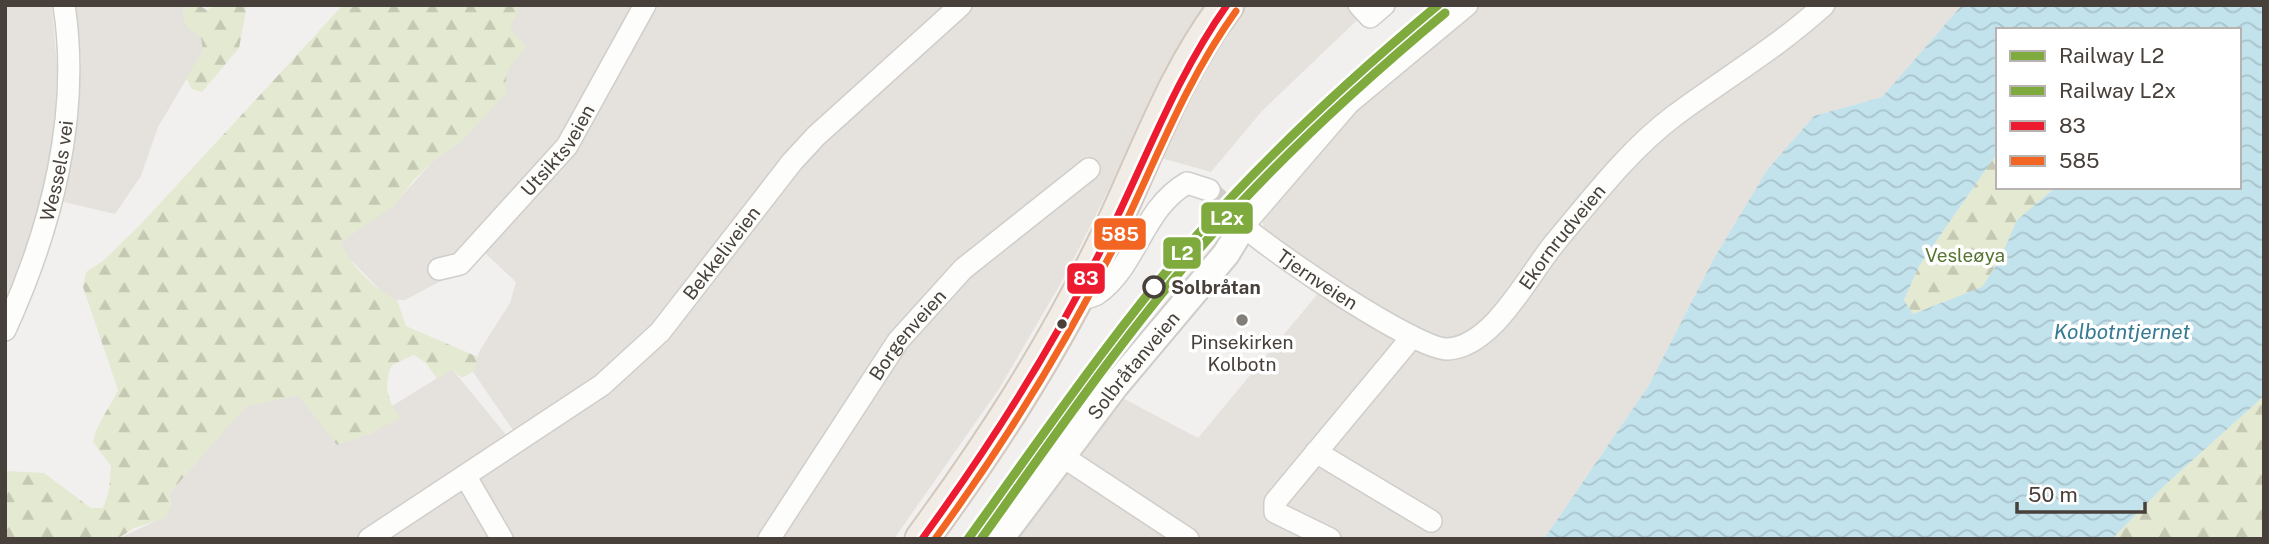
<svg xmlns="http://www.w3.org/2000/svg" width="2269" height="544" font-family="'Public Sans',sans-serif">
<style>
.residential{fill:#e5e1dc}
.forest{fill:url(#forest-firs)}
.water{fill:url(#water-waves);fill-rule:evenodd}
.lines{fill:none;stroke-linecap:round;stroke-linejoin:round}
.minor-tunnel{stroke:#d0cdca;stroke-width:21;stroke-dasharray:21 10;stroke-linecap:butt}
.minor-casing{stroke:#d0cecb;stroke-width:24}
.tertiary-casing{stroke:#d0cecb;stroke-width:30}
.primary-casing{stroke:#d3c8bd;stroke-width:37}
.minor{stroke:#fdfdfc;stroke-width:21}
.tertiary{stroke:#fdfdfc;stroke-width:26}
.primary{stroke:#f1ede6;stroke-width:33}
.bus-1-casing{stroke:#fff;stroke-width:12}
.bus-2-casing{stroke:#fff;stroke-width:12}
.bus-1{stroke:#ed1b2f;stroke-width:7}
.bus-2{stroke:#f26522;stroke-width:7}
.rail-1-casing{stroke:#fff;stroke-width:14}
.rail-2-casing{stroke:#fff;stroke-width:14}
.rail-1{stroke:#7fab3e;stroke-width:9}
.rail-2{stroke:#7fab3e;stroke-width:9}
.stop-dot{fill:#fff;stroke:#48403a;stroke-width:3.5}
.poi-dot{fill:#847e79;stroke:#fff;stroke-width:2.5}
.bus-dot{fill:#48403a;stroke:#fff;stroke-width:2.5}
.labels{text-anchor:middle;stroke-width:7;stroke-linejoin:round;paint-order:stroke}
.street-label{font-size:19px;fill:#48403a;stroke:#fff}
.park-label{font-size:19px;fill:#567532;stroke:#fff}
.stop-label{font-size:19px;font-weight:bold;fill:#48403a;stroke:#fff;text-anchor:start}
.poi-label{font-size:19px;fill:#48403a;stroke:#fff}
.water-label{font-size:21px;font-style:italic;fill:#367b94;stroke:#fff}
.line-badge{stroke:#fff;stroke-width:2.5}
.badge-label{font-size:19px;text-anchor:middle;font-weight:bold;fill:#fff}
</style>
<defs>
<pattern id="forest-firs" width="22" height="20" patternUnits="userSpaceOnUse" patternTransform="scale(1.75)"><rect width="22" height="20" fill="#e4e9d1"/><path d="M5 1l3.5 6h-7zM16 11l3.5 6h-7z" fill="#c5c9b4"/></pattern>
<pattern id="water-waves" width="16" height="10" patternUnits="userSpaceOnUse" patternTransform="scale(1.75)"><rect width="16" height="10" fill="#c2e2ec"/><path d="M0 5q4-4 8 0t8 0" fill="none" stroke="#a8c3cb"/></pattern>
</defs>
<rect width="100%" height="100%" fill="#f2f0ee"/>
<!-- residential -->
<path class="residential" d="M5,5H52L57,68L54,138L46,186L5,314Z
M75,5H183L185,25L201,38L203,51L158,127L141,176L115,214L60,201L81,61Z
M521,5H1373L1262,111L1211,172L1129,149L1065,276L999,389L894,539H385L526,449L473,372L480,350L510,303L516,282L485,253L454,274L405,300H397L385,295L343,252L342,241L392,207L434,160L463,140L504,84L509,66L526,47L509,28Z
M1476,5H1962L1882,97L1814,116L1767,170L1713,260L1649,385L1544,539H1011L1117,395L1198,438L1330,279L1266,234L1261,216L1367,97Z
M452,369L508,437L353,539H117L156,521L171,505L169,494L245,406L298,395L358,437L372,433L399,417L392,406Z"/>
<!-- forest -->
<path class="forest" d="M183,5H198L207,10L216,5H247L239,48L202,92L192,89L186,78L203,51L201,38L185,25Z
M343,5H521L510,28L526,47C514,61 502,72 507,92L463,140L434,160L414,180L393,207L342,241C344,261 379,293 397,300L406,326L478,357L474,371L462,378L452,369L437,379L426,363L414,355L392,365C383,384 387,400 400,418L372,433L337,445L298,395L245,407L169,494L171,505L166,518L134,528L117,539H5V471L44,473L91,508H103L109,491L111,466L93,442C96,424 110,408 118,390L83,287L86,272L103,261L140,225Z
M1998,152V187H2056L2017,220L1999,261L1982,287L1913,314L1904,300L1919,266Z
M2264,396V539H2112L2165,485Z"/>
<!-- water -->
<path class="water" d="M1962,5H2264V396L2165,485L2112,539H1544L1649,385L1713,260L1767,170L1814,116L1882,97ZM1998,30H2239V187H2056L2017,220L1999,261L1982,287L1913,314L1904,300L1919,266L1998,152Z"/>
<g class="lines">
<!-- minor-tunnel -->
<path class="minor-tunnel" d="M1209,190L1230,210"/>
<!-- minor casing -->
<g class="minor-casing">
<g id="minor">
<path d="M1359,5L1370,17L1384,5"/>
<path id="s1" d="M1230,210C1235,215 1239,222 1244,226C1269,250 1418,351 1448,349C1495,346 1530,271 1558,239C1594,196 1629,150 1674,116C1725,78 1777,48 1824,5"/>
<path d="M1243,226L1349,103L1467,5"/>
<path id="s2" d="M439,269L460,264L567,146L645,5"/>
<path d="M1076,301C1082,299 1091,297 1097,294C1137,266 1142,209 1187,183L1209,190"/>
<path id="s3" d="M5,330C51,230 81,115 64,5"/>
<path d="M1316,452L1431,521"/>
<path d="M1062,456L1188,539"/>
<path d="M466,477L502,539"/>
<path id="s4" d="M369,539L602,385L660,332L792,162L816,136L961,5"/>
<path id="s5" d="M769,539L898,341L963,269L1089,169"/>
<path d="M1330,539L1275,512V502L1412,337"/>
</g>
</g>
<!-- tertiary casing -->
<g class="tertiary-casing">
<g id="tertiary">
<path id="s6" d="M1000,539L1115,386L1226,254L1243,226"/>
</g>
</g>
<!-- primary casing -->
<g class="primary-casing">
<path id="primary" d="M922,539C992,444 1051,352 1103,246C1143,166 1172,76 1227,5"/>
</g>
<!-- minor -->
<use href="#minor" class="minor"/>
<!-- tertiary -->
<use href="#tertiary" class="tertiary"/>
<!-- primary -->
<use href="#primary" class="primary"/>
<!-- bus-1 casing -->
<g class="bus-1-casing">
<path id="bus-1" d="M922,539C989,447 1050,352 1101,250C1143,168 1173,81 1227,5"/>
</g>
<!-- bus-2 casing -->
<g class="bus-2-casing">
<path id="bus-2" d="M935,539C1001,448 1061,353 1111,253C1152,171 1182,86 1236,11"/>
</g>
<!-- bus-1 -->
<use href="#bus-1" class="bus-1"/>
<!-- bus-2 -->
<use href="#bus-2" class="bus-2"/>
<!-- rail-1 casing -->
<g class="rail-1-casing">
<path id="rail-1" d="M968,539C1043,435 1115,329 1199,233C1272,150 1353,76 1438,5"/>
</g>
<!-- rail-2 casing -->
<g class="rail-2-casing">
<path id="rail-2" d="M981,539C1054,437 1125,333 1208,239C1280,157 1361,83 1445,13"/>
</g>
<!-- rail-1 -->
<use href="#rail-1" class="rail-1"/>
<!-- rail-2 -->
<use href="#rail-2" class="rail-2"/>
</g>
<!-- markers -->
<circle class="stop-dot" cx="1154" cy="287" r="10"/>
<circle class="poi-dot" cx="1242" cy="320" r="7"/>
<circle class="bus-dot" cx="1062" cy="324" r="6"/>
<g class="labels">
<!-- street labels -->
<g class="street-label">
<text dy="7" stroke="none"><textPath href="#s2" startOffset="172">Utsiktsveien</textPath></text>
<text dy="7" stroke="none"><textPath href="#s3" startOffset="168">Wessels vei</textPath></text>
<text dy="7" stroke="none"><textPath href="#s1" startOffset="425">Ekornrudveien</textPath></text>
<text dy="7" stroke="none"><textPath href="#s4" startOffset="458">Bekkeliveien</textPath></text>
<text dy="7" stroke="none"><textPath href="#s1" startOffset="112">Tjernveien</textPath></text>
<text dy="7" stroke="none"><textPath href="#s5" startOffset="247">Borgenveien</textPath></text>
<text dy="7" stroke="none"><textPath href="#s6" startOffset="219">Solbråtanveien</textPath></text>
</g>
<!-- park labels -->
<g class="park-label">
<text x="1965" y="262">Vesleøya</text>
</g>
<!-- stop labels -->
<g class="stop-label">
<text x="1171" y="294">Solbråtan</text>
</g>
<!-- poi labels -->
<g class="poi-label">
<text x="1242" y="349">Pinsekirken<tspan x="1242" dy="22">Kolbotn</tspan></text>
</g>
<!-- water labels -->
<g class="water-label">
<text x="2122" y="339">Kolbotntjernet</text>
</g>
</g>
<g class="line-badge">
<rect x="1200" y="201" width="54" height="34" rx="7" fill="#7fab3e"/>
<rect x="1093" y="217" width="54" height="34" rx="7" fill="#f26522"/>
<rect x="1162" y="236" width="40" height="34" rx="7" fill="#7fab3e"/>
<rect x="1066" y="262" width="40" height="33" rx="7" fill="#ed1b2f"/>
</g>
<g class="badge-label">
<text x="1227" y="225">L2x</text>
<text x="1120" y="241">585</text>
<text x="1182" y="260">L2</text>
<text x="1086" y="285">83</text>
</g>
<!-- border -->
<rect width="2269" height="544" fill="none" stroke="#48403a" stroke-width="14"/>
<!-- legend -->
<rect x="1996" y="28" width="245" height="161" fill="#ffffff" stroke="#b6b3b0" stroke-width="2"/>
<rect x="2010" y="51" width="35" height="10" fill="#7fab3e" stroke="#b6b3b0" stroke-width="2"/>
<text x="2059" y="63" font-size="21" fill="#48403a">Railway L2</text>
<rect x="2010" y="86" width="35" height="10" fill="#7fab3e" stroke="#b6b3b0" stroke-width="2"/>
<text x="2059" y="98" font-size="21" fill="#48403a">Railway L2x</text>
<rect x="2010" y="121" width="35" height="10" fill="#ed1b2f" stroke="#b6b3b0" stroke-width="2"/>
<text x="2059" y="133" font-size="21" fill="#48403a">83</text>
<rect x="2010" y="156" width="35" height="10" fill="#f26522" stroke="#b6b3b0" stroke-width="2"/>
<text x="2059" y="168" font-size="21" fill="#48403a">585</text>
<!-- scale -->
<path d="M2017 502v10h128v-10" fill="none" stroke="#48403a" stroke-width="3.5"/>
<text x="2028" y="502" font-size="21" fill="#48403a" stroke="#ffffff" stroke-width="5" paint-order="stroke">50 m</text>
</svg>
